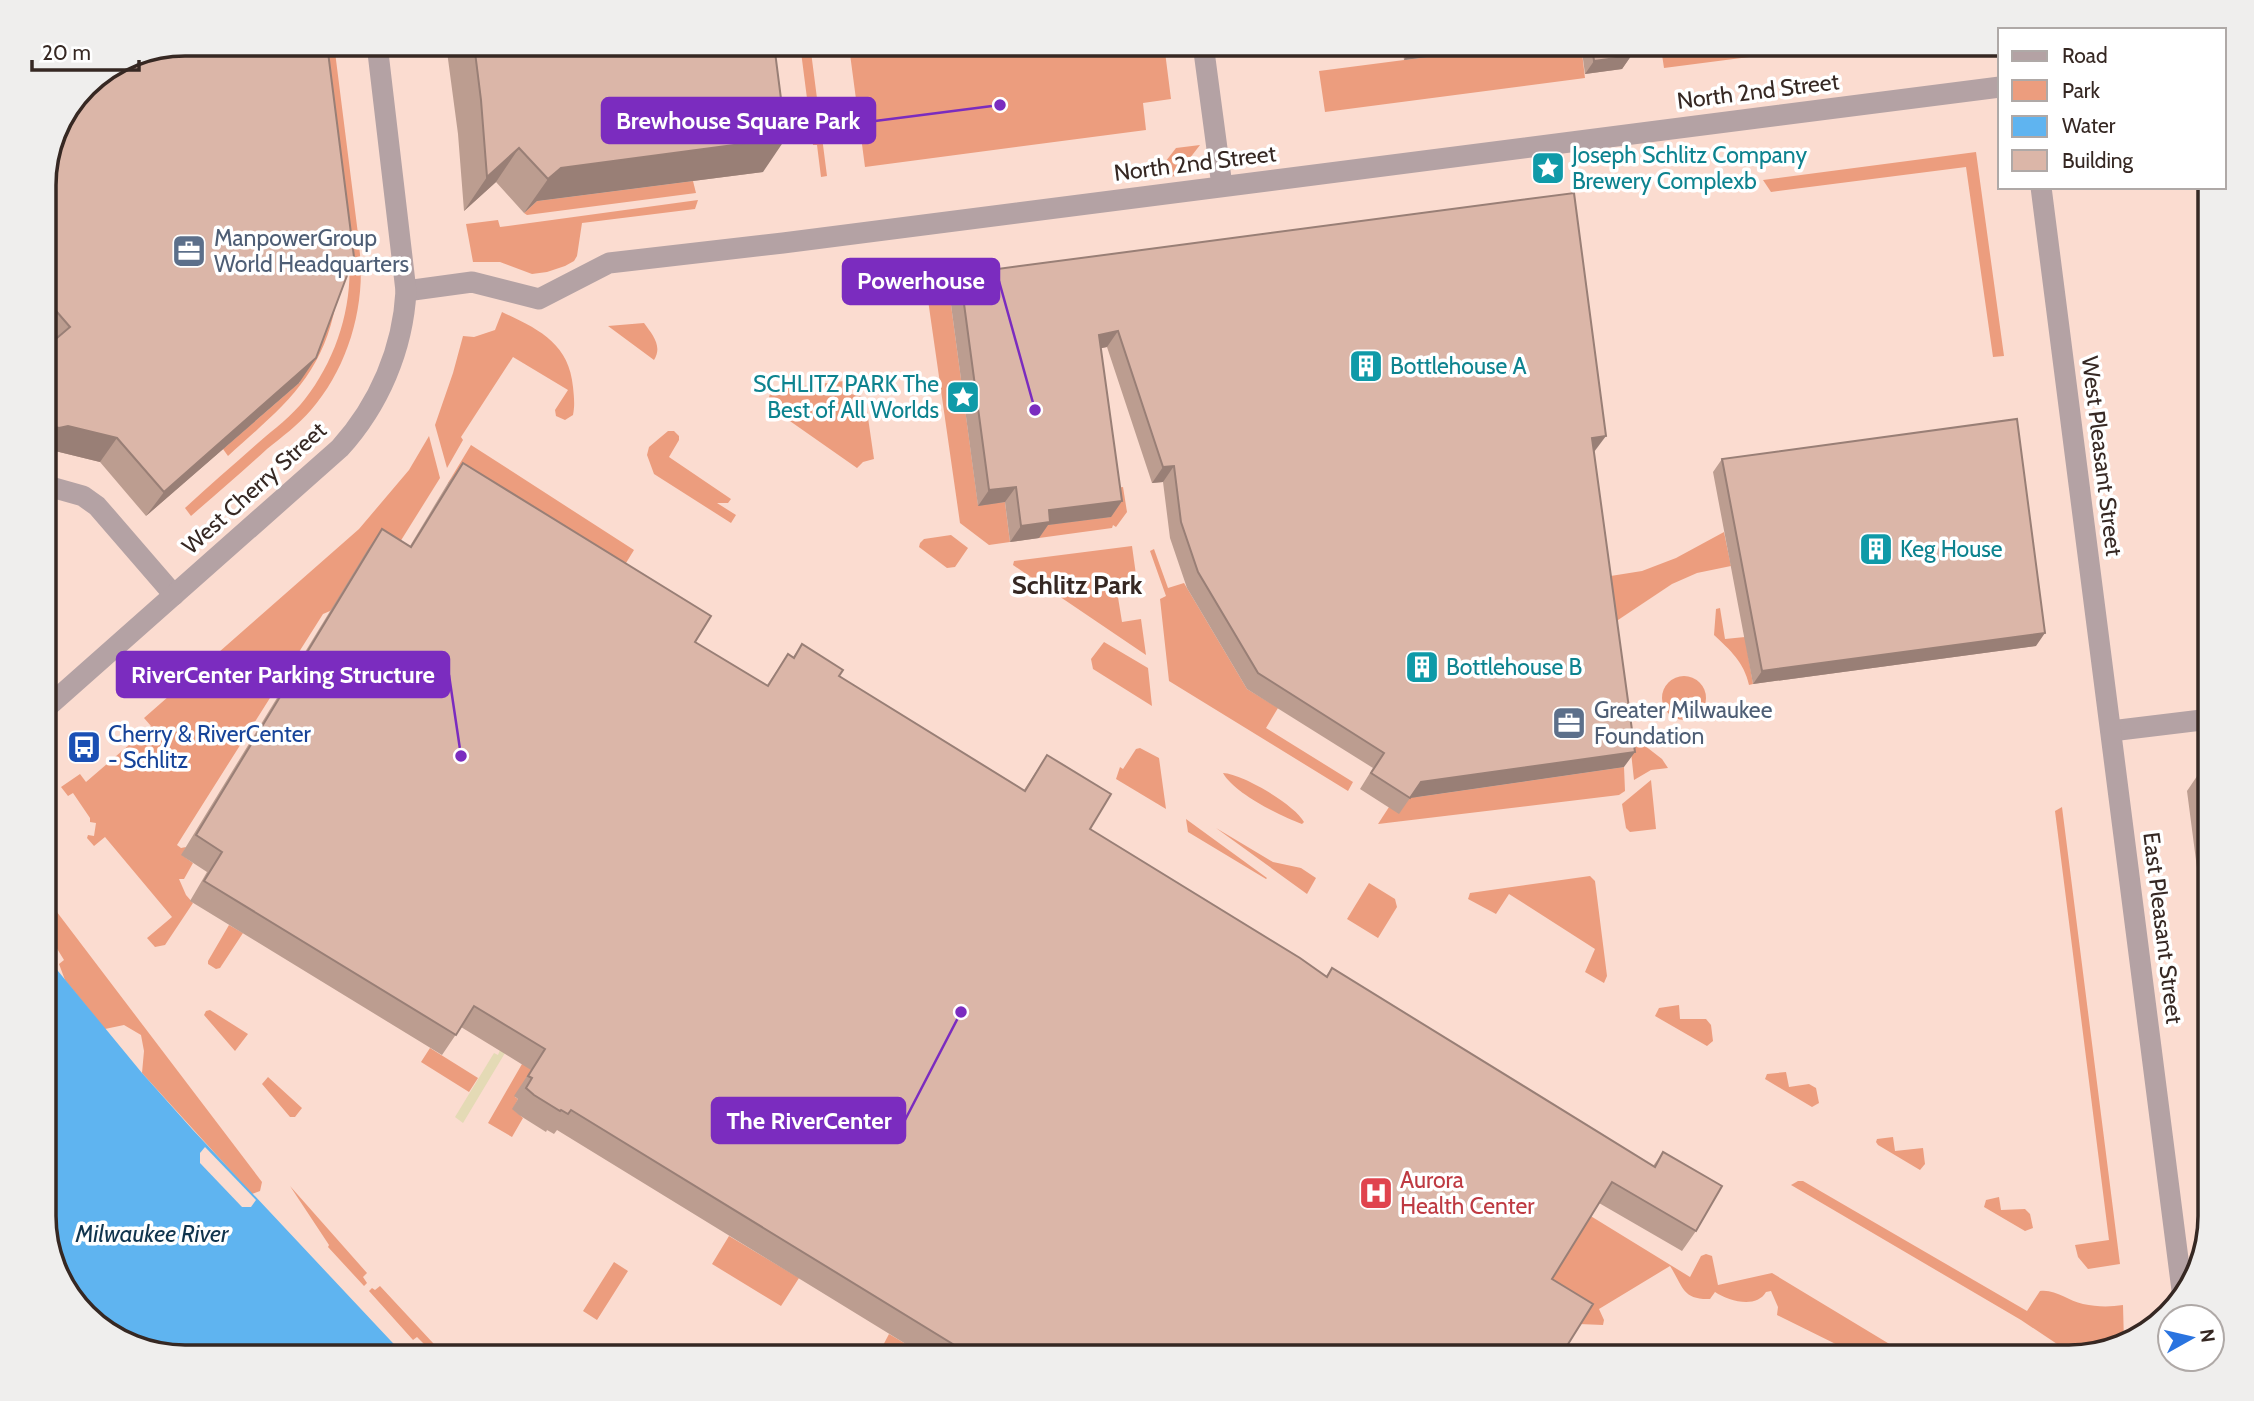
<svg xmlns="http://www.w3.org/2000/svg" width="2254" height="1401" font-family="Cabin,sans-serif">
<style>
.green{fill:#ec9d7e}
.sand{fill:#e4dab5}
.water{fill:#5fb4f0}
.pier{fill:#fbdcd0}
.lines{fill:none;stroke-linecap:round;stroke-linejoin:round}
.minor{stroke:#b4a2a4;stroke-width:21}
.tertiary{stroke:#b4a2a4;stroke-width:21}
.wall{fill:#bc9d90}
.shaded-wall{fill:#997f76}
.building{fill:#dbb6a8;stroke:#997f76;stroke-width:2}
.labels{text-anchor:middle;stroke-width:7;stroke-linejoin:round;paint-order:stroke}
.street-label{font-size:23px;fill:#362823;stroke:#fff}
.culture-label{font-size:23px;fill:#0d838f;stroke:#fff;text-anchor:start}
.service-label{font-size:23px;fill:#4e5e75;stroke:#fff;text-anchor:start}
.transit-label{font-size:23px;fill:#164399;stroke:#fff;text-anchor:start}
.health-label{font-size:23px;fill:#be3a42;stroke:#fff;text-anchor:start}
.water-label{font-size:24px;font-style:italic;fill:#10344d;stroke:#fff}
.quarter-label{font-size:26px;font-weight:bold;fill:#362823;stroke:#fff}
.rim{fill:none;stroke:#362823;stroke-width:3.5}
.leader{fill:none;stroke:#7b2cbf;stroke-width:2.5}
.callout-dot{fill:#7b2cbf;stroke:#fff;stroke-width:2.5}
.callout{fill:#7b2cbf;stroke:#7b2cbf;stroke-width:2.5}
.callout-label{font-size:24px;text-anchor:middle;font-weight:bold;fill:#fff}
</style>
<rect width="100%" height="100%" fill="#fbdcd0"/>
<!-- green -->
<path class="green" d="M323,44H334L358,234L347,236Z
M800,44H810L827,176L821,177L817,145H813Z
M927,44H1164L1171,99L1143,103L1146,130L865,167L850,54Z
M1528,44H1581L1585,78L1325,112L1319,71Z
M1688,44H1851L1664,68L1661,48Z
M1200,145L1176,176L1152,179L1176,148Z
M1976,152L2004,356L1993,357L1966,167L1771,192L1763,180Z
M693,181L696,193L527,215L524,213L537,201Z
M698,200L695,209L582,223L577,256L574,261L565,266L547,272L532,274L500,262H473L466,224L498,220L500,227Z
M359,246C367,302 349,367 311,410C298,425 282,437 267,449C242,472 216,494 191,516L185,508C209,486 233,465 258,443C274,429 292,416 305,399C338,357 355,300 348,247Z
M949,290L978,505L1005,502L1010,542L989,545L960,523L927,293Z
M336,303C322,378 282,407 228,456L223,449L300,382L294,374Z
M502,312C538,329 569,343 573,387C574,397 575,405 573,415L565,420L556,416L555,410L568,390L513,357L461,437L463,440L447,468L435,425L453,373L463,336L474,337L495,330Z
M644,323C652,334 663,346 654,360L608,326Z
M844,381L851,394L865,397L874,459L863,462L857,468L767,405L771,390Z
M668,431H674L679,436V440L669,457L731,499L728,503H717L736,515L731,523L654,474L647,455L649,447Z
M429,436L440,478L395,550L330,611L323,614L177,845L181,848L186,847L182,855L193,863L184,879H179L186,895L193,903L165,945L155,947L147,938L172,917L105,837L94,846L87,838L88,835L94,836L96,823L90,822V818L73,793L68,796L61,787L80,774L86,782L151,726L144,718L359,529L409,470Z
M471,445L634,550L613,584L448,483Z
M1123,487L1127,512L1116,527L1113,525L1112,528L1039,538L1038,526L1110,517L1107,489Z
M1724,532L1731,566L1697,573L1672,584L1612,624L1598,578L1642,571L1676,558Z
M951,535L968,548L955,567L947,568L919,547L920,543L924,539Z
M1132,546L1137,582L1116,585L1122,622L1141,619L1146,655L1013,565L1014,561Z
M1154,549L1168,588L1184,583L1247,689L1278,708L1266,728L1353,782L1348,791L1169,681L1160,599L1166,596L1150,551Z
M1720,608L1725,639L1745,637L1753,684L1749,685C1744,662 1730,650 1714,635L1716,609Z
M1104,642L1148,668L1152,706L1093,669L1091,659Z
M1662 698a22 22 0 1 1 44 0a22 22 0 1 1-44 0Z
M1631,735L1662,759L1668,768L1651,770L1634,780L1631,752Z
M1140,748L1159,758L1166,809L1116,779L1120,767L1123,769L1136,749Z
M1624,767L1625,791L1619,795L1378,824L1389,807L1413,793L1417,797Z
M1223,773C1243,774 1295,805 1304,822L1302,824C1280,816 1234,793 1223,773Z
M1651,780L1656,829L1630,832L1626,828L1622,804Z
M2062,807L2120,1264L2088,1269L2078,1257L2075,1245L2109,1240L2055,811Z
M1186,819L1267,878L1266,879L1188,832Z
M1216,828L1273,862L1301,868L1316,878L1307,894Z
M1590,876L1595,881L1607,976L1604,983L1585,972L1595,949L1509,894L1496,914L1468,899L1470,893Z
M1369,883L1395,899L1397,907L1378,938L1347,919Z
M44,895L262,1182L260,1191L252,1194L142,1073L144,1051L141,1035L124,1025L105,1029L65,980L59,964L64,960L53,942L44,939Z
M229,925L243,933L220,968L216,969L208,964V961Z
M585,980L515,1097L518,1099L513,1109L523,1118L512,1137L488,1123L522,1064Z
M1679,1005L1680,1019H1706L1711,1025L1713,1041L1707,1046L1655,1016L1659,1008Z
M210,1010L248,1034L235,1051L204,1015L206,1011Z
M430,1048L478,1078L469,1092L421,1062Z
M1786,1072L1789,1087L1809,1084L1816,1088L1819,1103L1812,1107L1765,1079L1767,1074Z
M268,1077L302,1108L295,1117H290L262,1084Z
M1893,1137L1895,1151L1923,1148L1925,1164L1920,1170L1878,1145L1876,1142L1877,1139Z
M1798,1181H1803L2027,1311L2040,1291C2056,1289 2068,1301 2083,1304C2097,1307 2110,1307 2123,1305L2124,1343L2075,1356L2021,1320L1791,1185Z
M290,1186L367,1273L363,1277L367,1283L364,1286L328,1247L329,1245Z
M1999,1197L2001,1210L2025,1209L2030,1214L2033,1228L2025,1231L1984,1207L1986,1200Z
M1589,1215L1690,1277L1701,1256L1706,1254L1712,1256L1718,1285L1772,1273L1911,1357H1862L1777,1315L1778,1307L1771,1291L1766,1292C1756,1309 1729,1301 1715,1292L1710,1299C1682,1300 1683,1286 1670,1266L1599,1309L1604,1320L1603,1325L1579,1324L1538,1299Z
M729,1236L799,1278L781,1306L712,1264Z
M614,1262L628,1271L597,1320L583,1311Z
M380,1286L446,1357H437L417,1337L413,1340L369,1291L372,1288L375,1290Z
M889,1334L921,1353L919,1357H886L879,1353Z"/>
<!-- sand -->
<path class="sand" d="M500,1050L505,1053L463,1123L455,1117L494,1053L498,1055Z"/>
<!-- water -->
<path class="water" d="M44,954L142,1073L192,1129L406,1357H185L107,1334L63,1287L44,1225Z"/>
<!-- pier -->
<path class="pier" d="M205,1147L256,1200L251,1207H242L200,1163V1153Z"/>
<g class="lines">
<!-- minor -->
<path class="minor" d="M1203,44L1222,186
M406,291L472,282L539,299L609,263L783,243L2000,87
M44,485L83,496L97,506L174,595
M2111,731L2210,719"/>
<!-- tertiary -->
<path class="tertiary" d="M2041,187L2183,1298
M44,710L340,448C379,405 403,349 406,291L377,44"/>
</g>
<!-- wall -->
<path class="wall" d="M446,44H774L763,172L537,201L524,213L496,182L464,211L458,134Z
M1402,44H1528L1404,60Z
M1581,44H1630L1631,56L1622,69L1585,74Z
M44,176L299,383L146,516L100,462L51,450L44,452V349L48,346L44,342Z
M960,274L1594,452L1624,767L1410,798L1399,814L1360,789L1373,768L1247,689L1187,588L1170,538L1163,482L1152,483L1107,347L1100,348L1122,501L1111,517L1048,525L1039,538L1010,542L1005,502L978,506L949,290Z
M1722,459L2036,646L1753,684L1713,472Z
M463,463L695,642L767,685L788,654L793,657L802,644L839,676L1024,790L1047,755L1090,829L1326,976L1332,968L1653,1166L1663,1152L1696,1231L1682,1251L1599,1203L1552,1279L1560,1357H927L557,1130L554,1134L547,1130L546,1132L519,1115L512,1109L518,1099L514,1096L531,1070L461,1027L442,1055L190,901L207,872L181,855L368,549L382,529L410,546L448,483Z
M2210,757V968L2187,791Z"/>
<!-- shaded-wall -->
<path class="shaded-wall" d="M1435,44H1528L1404,60L1413,46Z
M1631,56L1622,69L1585,74L1594,61Z
M786,138L763,172L537,201L524,213L548,179L561,168Z
M519,148L496,182L464,211L487,177Z
M1118,331L1107,347L1088,351L1099,335Z
M316,358L299,383L146,516L164,492Z
M44,424L68,426L117,438L100,462L51,450L44,452Z
M1606,436L1594,452L1592,438Z
M1174,466L1163,482L1152,483L1163,467Z
M1016,487L1005,502L978,506L989,490Z
M1122,501L1111,517L1048,525L1039,538L1010,542L1021,526L1049,510Z
M2045,633L2036,646L1753,684L1762,671Z
M1635,752L1624,767L1410,798L1421,782Z"/>
<!-- building -->
<path class="building" d="M185,44H327L354,257L316,358L164,492L117,438L68,426L59,428L44,424V349L70,327L44,297V176L55,131L85,85L131,54Z
M474,44H774L786,138L561,168L548,179L519,148L487,177L481,100Z
M1413,44H1435L1413,46Z
M1592,44H1630L1631,56L1594,61Z
M1574,193L1606,436L1592,438L1635,752L1421,782L1410,798L1371,773L1384,753L1258,673L1198,572L1181,522L1174,466L1163,467L1118,331L1099,335L1122,501L1049,510L1050,522L1021,526L1016,487L989,490L960,274Z
M2017,419L2045,633L1762,671L1722,459Z
M463,463L711,616L695,642L768,686L788,654L794,658L802,644L843,670L839,676L1025,791L1047,755L1111,794L1090,829L1300,958L1327,977L1332,968L1655,1167L1663,1152L1722,1186L1696,1231L1612,1182L1552,1279L1593,1304L1560,1357H974L571,1110L568,1114L561,1110L560,1111L534,1095L526,1088L532,1078L528,1076L545,1049L474,1006L456,1035L204,881L222,852L196,835L382,529L411,547Z"/>
<!-- icons -->
<defs>
<g id="sight-square" transform="scale(1.75)"><rect x="-9" y="-9" width="18" height="18" rx="4" fill="#0f9aa8" stroke="#fff"/><path d="M0-6L1.8-2.2L6-1.7L2.9 1.2L3.7 5.4L0 3.3L-3.7 5.4L-2.9 1.2L-6-1.7L-1.8-2.2Z" fill="#fff"/></g>
<g id="office-square" transform="scale(1.75)"><rect x="-9" y="-9" width="18" height="18" rx="4" fill="#5c6f8a" stroke="#fff"/><path d="M-6-3h4V-5.5h4V-3h4V5H-6ZM-1-4.5V-3h2v-1.5ZM-6 0V1H6V0Z" fill="#fff"/></g>
<g id="building-square" transform="scale(1.75)"><rect x="-9" y="-9" width="18" height="18" rx="4" fill="#0f9aa8" stroke="#fff"/><path d="M-4-6H4V6H1V3H-1V6H-4ZM-2.5-4.3h1.7v1.8h-1.7ZM.8-4.3h1.7v1.8H.8ZM-2.5-1h1.7V.8h-1.7ZM.8-1h1.7V.8H.8Z" fill="#fff"/></g>
<g id="bus-square" transform="scale(1.75)"><rect x="-9" y="-9" width="18" height="18" rx="4" fill="#1a4fb4" stroke="#fff"/><path d="M-5-6H5V4H4V6H2V4H-2V6H-4V4H-5ZM-3.5-4V0h7V-4ZM-3.5 1.2v1.5H-2V1.2ZM2 1.2v1.5H3.5V1.2Z" fill="#fff"/></g>
<g id="hospital-square" transform="scale(1.75)"><rect x="-9" y="-9" width="18" height="18" rx="4" fill="#e0444e" stroke="#fff"/><path d="M-5-5h3v3.5h4V-5h3V5h-3V1.5h-4V5h-3Z" fill="#fff"/></g>
</defs>
<g fill-rule="evenodd">
<use href="#sight-square" x="1548" y="168"/>
<use href="#office-square" x="189" y="251"/>
<use href="#building-square" x="1366" y="366"/>
<use href="#sight-square" x="963" y="397"/>
<use href="#building-square" x="1876" y="549"/>
<use href="#building-square" x="1422" y="667"/>
<use href="#office-square" x="1569" y="723"/>
<use href="#bus-square" x="84" y="747"/>
<use href="#hospital-square" x="1376" y="1193"/>
</g>
<g class="labels">
<!-- street labels -->
<g class="street-label">
<text transform="translate(1758 91) rotate(-7)" y="8">North 2nd Street</text>
<text transform="translate(1195 163) rotate(-7)" y="8">North 2nd Street</text>
<text transform="translate(2102 456) rotate(83)" y="8">West Pleasant Street</text>
<text transform="translate(254 488) rotate(-42)" y="8">West Cherry Street</text>
<text transform="translate(2163 928) rotate(83)" y="8">East Pleasant Street</text>
</g>
<!-- culture labels -->
<g class="culture-label">
<text x="1572" y="163">Joseph Schlitz Company<tspan x="1572" dy="26">Brewery Complexb</tspan></text>
<text x="1390" y="374">Bottlehouse A</text>
<text x="939" y="392" text-anchor="end">SCHLITZ PARK The<tspan x="939" dy="26">Best of All Worlds</tspan></text>
<text x="1900" y="557">Keg House</text>
<text x="1446" y="675">Bottlehouse B</text>
</g>
<!-- service labels -->
<g class="service-label">
<text x="214" y="246">ManpowerGroup<tspan x="214" dy="26">World Headquarters</tspan></text>
<text x="1594" y="718">Greater Milwaukee<tspan x="1594" dy="26">Foundation</tspan></text>
</g>
<!-- transit labels -->
<g class="transit-label">
<text x="108" y="742">Cherry &amp; RiverCenter<tspan x="108" dy="26">- Schlitz</tspan></text>
</g>
<!-- health labels -->
<g class="health-label">
<text x="1400" y="1188">Aurora<tspan x="1400" dy="26">Health Center</tspan></text>
</g>
<!-- water labels -->
<g class="water-label">
<text x="152" y="1242">Milwaukee River</text>
</g>
<!-- quarter labels -->
<g class="quarter-label">
<text x="1077" y="594">Schlitz Park</text>
</g>
</g>
<!-- crop -->
<path d="M0 0H2254V1401H0ZM185 56H2069A129 129 0 0 1 2198 185V1216A129 129 0 0 1 2069 1345H185A129 129 0 0 1 56 1216V185A129 129 0 0 1 185 56Z" fill="#efeeed" fill-rule="evenodd"/>
<path class="rim" d="M185 56H2069A129 129 0 0 1 2198 185V1216A129 129 0 0 1 2069 1345H185A129 129 0 0 1 56 1216V185A129 129 0 0 1 185 56Z"/>
<!-- callouts -->
<path class="leader" d="M1000 105L875 121M1035 410L999 281M461 756L449 675M961 1012L905 1120"/>
<g class="callout-dot">
<circle cx="1000" cy="105" r="7"/>
<circle cx="1035" cy="410" r="7"/>
<circle cx="461" cy="756" r="7"/>
<circle cx="961" cy="1012" r="7"/>
</g>
<g class="callout">
<rect x="602" y="98" width="273" height="45" rx="7"/>
<rect x="843" y="259" width="156" height="45" rx="7"/>
<rect x="117" y="652" width="332" height="45" rx="7"/>
<rect x="712" y="1098" width="193" height="45" rx="7"/>
</g>
<g class="callout-label">
<text x="738" y="129">Brewhouse Square Park</text>
<text x="921" y="289">Powerhouse</text>
<text x="283" y="683">RiverCenter Parking Structure</text>
<text x="809" y="1129">The RiverCenter</text>
</g>
<!-- legend -->
<rect x="1998" y="28" width="228" height="161" fill="#ffffff" stroke="#afa9a7" stroke-width="2"/>
<rect x="2012" y="51" width="35" height="10" fill="#b4a2a4" stroke="#afa9a7" stroke-width="2"/>
<text x="2062" y="63" font-size="21" fill="#362823">Road</text>
<rect x="2012" y="80" width="35" height="21" fill="#ec9d7e" stroke="#afa9a7" stroke-width="2"/>
<text x="2062" y="98" font-size="21" fill="#362823">Park</text>
<rect x="2012" y="116" width="35" height="21" fill="#5fb4f0" stroke="#afa9a7" stroke-width="2"/>
<text x="2062" y="133" font-size="21" fill="#362823">Water</text>
<rect x="2012" y="150" width="35" height="21" fill="#dbb6a8" stroke="#afa9a7" stroke-width="2"/>
<text x="2062" y="168" font-size="21" fill="#362823">Building</text>
<!-- north arrow -->
<g transform="translate(2191 1338) rotate(82)"><circle r="33" fill="#ffffff" stroke="#afa9a7" stroke-width="2"/>
<path d="M0-5L12 26L0 18L-12 26Z" fill="#2a74e0"/>
<text y="-10" font-size="19" font-weight="bold" text-anchor="middle" fill="#362823">N</text>
</g>
<!-- scale -->
<path d="M32 60v10h107v-10" fill="none" stroke="#362823" stroke-width="3.5"/>
<text x="42" y="60" font-size="21" fill="#362823" stroke="#ffffff" stroke-width="5" paint-order="stroke">20 m</text>
</svg>
